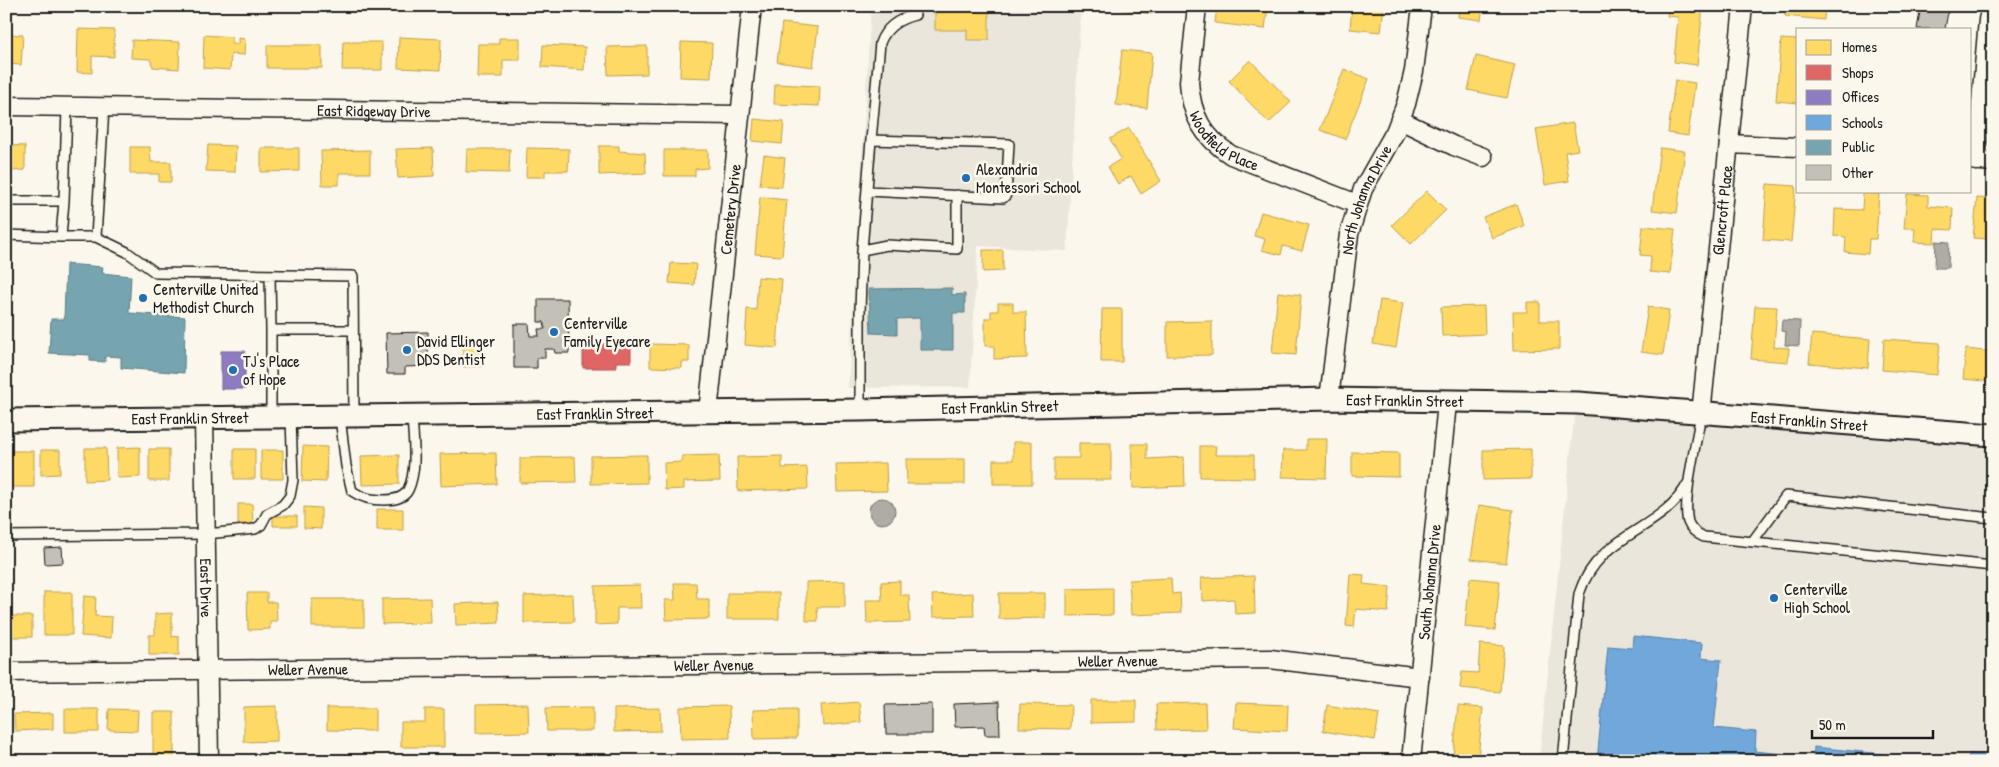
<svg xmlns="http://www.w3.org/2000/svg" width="1999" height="767" font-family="'Patrick Hand',sans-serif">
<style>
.built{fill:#eae6dc}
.water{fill:#afaca5;stroke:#74726e}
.homes{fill:#ffd966;stroke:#bba050}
.shops{fill:#e06666;stroke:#a55050}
.offices{fill:#8e7cc3;stroke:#6c5f91}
.schools{fill:#6fa8dc;stroke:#567ea2}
.public{fill:#76a5af;stroke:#5b7c83}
.building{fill:#c3c0b8;stroke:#1c1c1c}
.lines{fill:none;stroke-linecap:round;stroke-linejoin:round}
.service-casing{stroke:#1c1c1c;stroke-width:12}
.minor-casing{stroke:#1c1c1c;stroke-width:21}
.tertiary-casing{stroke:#1c1c1c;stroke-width:25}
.service{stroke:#fbf7ec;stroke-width:9}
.minor{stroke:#fbf7ec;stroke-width:18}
.tertiary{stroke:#fbf7ec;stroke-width:21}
.poi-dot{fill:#1f6fb2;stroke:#fbf7ec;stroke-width:2}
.labels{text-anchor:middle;stroke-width:5;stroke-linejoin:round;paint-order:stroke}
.street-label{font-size:16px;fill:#1c1c1c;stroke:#fbf7ec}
.poi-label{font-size:16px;fill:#1c1c1c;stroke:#fbf7ec;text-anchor:start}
</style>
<rect width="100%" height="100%" fill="#fbf7ec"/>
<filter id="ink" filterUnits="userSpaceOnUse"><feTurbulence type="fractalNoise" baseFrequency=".02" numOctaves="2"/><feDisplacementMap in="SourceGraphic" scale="10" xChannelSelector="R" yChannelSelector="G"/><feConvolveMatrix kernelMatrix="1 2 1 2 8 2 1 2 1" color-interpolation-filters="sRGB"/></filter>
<g filter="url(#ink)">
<!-- built -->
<path class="built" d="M871,6H1081L1067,251L978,246L970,387L848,388Z
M1578,403L1993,435V761H1539L1573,428Z"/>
<!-- water -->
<path class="water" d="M1936,241L1949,242L1948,268H1935Z
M1782,320L1800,321L1799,346L1785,345L1786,332L1781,331Z
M869 511a13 13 0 1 1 26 0a13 13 0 1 1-26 0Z"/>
<!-- homes -->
<path class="homes" d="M935,6H989V40H967V30H935Z
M1112,6H1153L1152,14L1112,8Z
M1217,6H1268L1265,29L1215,23Z
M1352,6H1384L1381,32L1350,29Z
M1459,6H1483L1481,20L1458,17Z
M1668,6H1703L1697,65L1674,62L1678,17L1667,16Z
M1786,6H1825L1824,20L1785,16Z
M782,23L818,27L813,67L777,62Z
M78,29L114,30V57L92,56V73L77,72Z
M6,34L23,35L21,65L6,64Z
M204,35L232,37V44H238V38L245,39L244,55L231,54L230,70L203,68Z
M399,37L441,39L440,70L398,68Z
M499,38H520V60H503V77H477L478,44H499Z
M1781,39L1798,40V103L1776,101Z
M132,40L180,42L179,69L153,67L150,59L131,58Z
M343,42H382V70H342Z
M681,42L712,43L711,78L680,77Z
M267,45H322V68H267Z
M543,45L585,47L584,70L542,67Z
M647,46V74L608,75L607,47Z
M1122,50L1152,53L1147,108L1116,105Z
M1476,56L1515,65L1507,98L1468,90Z
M1250,60L1291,102L1269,123L1229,81Z
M1344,69L1369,79L1345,139L1320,130Z
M1675,80L1695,83L1688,136L1668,133Z
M775,84L820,86L819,106L774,104Z
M754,119L784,122L782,144L752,141Z
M1573,123L1578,150L1565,152L1569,181L1545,185L1536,129Z
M1129,128L1161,181L1141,194L1131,176L1118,184L1108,167L1121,159L1110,139Z
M6,145L25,146V170L11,171L9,184H6Z
M208,145L236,146L235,172L206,171Z
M599,146H619V151L645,153L646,173L599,175Z
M130,147H150L151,162H171V182H159V174H130Z
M261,148H299V171L261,172Z
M433,148L434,176L398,178L396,149Z
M527,148L569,149L568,171H545V177H526Z
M1660,148L1685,151L1677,213L1652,210Z
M467,149H510L509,173L466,172Z
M370,150V173H339V185H322L321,151Z
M664,150H708V168L695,169V176H664Z
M764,155L785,158L782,187L760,185Z
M1767,184L1796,186L1791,242L1763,240Z
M1427,191L1446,210L1411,244L1392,225Z
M1863,193L1879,194L1876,239H1869L1868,254L1845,252L1846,237L1834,236L1835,209L1862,210Z
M1907,194L1928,195V206L1953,208L1952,230L1935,229L1934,243L1914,242L1915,228H1904Z
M760,197L787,200L782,256L755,254Z
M1977,198L1993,199V223L1989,222L1988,239L1973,238Z
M1516,204L1524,226L1492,238L1483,217Z
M1261,212L1309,225L1302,251L1283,246L1281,255L1262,250L1265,239L1254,236Z
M1643,226L1675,229L1670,274L1650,272L1651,256L1640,255Z
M983,250H1003V271L983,272Z
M671,263L696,264L694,285L669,283Z
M758,277L782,279L777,348L745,345L747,309L756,310Z
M1278,292L1301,295L1296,355L1272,353Z
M1380,300L1403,303L1396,348L1373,344Z
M1527,302H1540V321H1559V349L1514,350L1513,312H1527Z
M998,303H1013V312H1026L1027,358L994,359V346H985V318H991V311H998Z
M1484,306L1485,334L1442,336L1441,307Z
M1755,306L1777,307L1774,347L1789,348L1788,362L1751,359Z
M1648,307L1669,310L1663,355L1641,352Z
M1102,309H1122V362H1101Z
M1212,321V355L1167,356V322Z
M1812,334L1870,339L1868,368L1809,363Z
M484,338V366L463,367V339Z
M1884,339L1940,343L1937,375L1882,370Z
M650,344L689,345V362H682V368L650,367Z
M1966,349L1993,352V382L1963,379Z
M1306,439H1327L1326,478L1282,477L1283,450H1306Z
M1013,442H1032V484H993V460H1013Z
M1079,443H1111V480H1054V458H1079Z
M1131,444H1147V459L1184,457L1185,486L1133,488Z
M303,446L327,447L326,482L302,481Z
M1200,446H1216L1215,455H1254V478L1200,477Z
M140,447V477L117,478V448Z
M85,448H106L107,480L85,481Z
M149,449H169V481H149Z
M234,449H255V479H234Z
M1531,449V479L1483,480V450Z
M41,450H60V474L41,475Z
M261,450H283V479H261Z
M11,451H34V487H11Z
M1352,452L1399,453V477L1352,476Z
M496,453L497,484L441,486L440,454Z
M399,455V484L362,485L361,456Z
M647,455V483L591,484V456Z
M719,455L720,481L684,482V489L665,490L664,463L682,462V456Z
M782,456V468L807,467L808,489L738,491L737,457Z
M575,457L576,482L520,483V458Z
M906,459H965V484H907Z
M886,463L887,491L837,492L836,464Z
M238,504H252L253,524H238Z
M1479,505L1513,510L1506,563L1471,559Z
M304,507L321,508V529L304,528Z
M377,509H403V530H377Z
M273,516H297V526H273Z
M1350,574L1364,575L1363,584L1390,587L1388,612L1356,609L1354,627L1346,626Z
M1254,576L1255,613L1235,614L1234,599L1202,601L1201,578Z
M1171,578L1172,594L1180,593L1181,613L1131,615L1129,580Z
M1470,578L1500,581L1495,630L1465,627Z
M845,581V607H817L818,621H806V582Z
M900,581V595H909L910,622L867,623L866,600H882L881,582Z
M674,583H696L697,599H709V619L666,620L665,600H675Z
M640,585L641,608H617V624L595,625V586Z
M1113,588V615L1067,616V589Z
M44,592H72V635H44Z
M247,593H267V602H276L277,621H270V629L248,630Z
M727,593H779V619H727Z
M973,593L974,616L933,617L932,595Z
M999,593H1045V618L999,619Z
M573,594L574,622L524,623V596Z
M84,596L96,597L95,616L112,617L111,638L81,636Z
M430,598L431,623L382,624V599Z
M312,599H364V627H312Z
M498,602L499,623L456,625L455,604Z
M172,613V637L179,636V655H149V635H155V614Z
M9,616H32V637H9Z
M1480,644L1504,646L1500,692L1460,688L1462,672L1478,673Z
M1091,700H1136V722L1091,723Z
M859,702L861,722L823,726L821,705Z
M1205,703L1206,729L1157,730L1156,704Z
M1236,703L1288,705L1287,731L1234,728Z
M528,704L529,732L476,733V705Z
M1020,704L1071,705L1070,729L1019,728Z
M1327,705L1379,714L1375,740L1323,731Z
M277,706V741L244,742V707Z
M729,706L730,738L681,739L680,707Z
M1458,706L1483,708L1478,759L1453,756Z
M593,707V731H547L546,708Z
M327,708H375V731L327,730Z
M660,708L661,731L614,732V709Z
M65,709H99V732H65Z
M109,709L138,710L137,731L108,730Z
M425,709H444V747H401V722H425Z
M797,709V738L754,739L753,710Z
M153,712H174V758H153Z
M53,713V729L15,731L14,714Z"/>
<!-- shops -->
<path class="shops" d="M583,344H631V362H616V368H583Z"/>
<!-- offices -->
<path class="offices" d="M221,351H245V389H221Z"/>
<!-- schools -->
<path class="schools" d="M1633,636L1702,643L1701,658L1721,660L1714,728L1756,732L1755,751L1783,754V761H1597L1608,646L1632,648Z
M1814,747L1883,754L1889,761H1813Z
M1969,754L1993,756V761H1968Z"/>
<!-- public -->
<path class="public" d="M66,264L103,267L102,273L131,276L129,313L185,317L184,373L121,368V357L105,356V362L90,361V355L49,353L51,319H64Z
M952,288V295L965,294V313H953V350H920V318L897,319V334L871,333L869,289Z"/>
<!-- building -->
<path class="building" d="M1921,6H1949L1945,29H1917Z
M538,299H568L569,353H555L554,349H545V358H537V368H514V324H529L530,336H539L538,329H545L544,322H538Z
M428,332V366L405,367V374H387L386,333Z
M62,547L63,563L45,564L44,548Z
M999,702L1000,735H985L984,726L955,727L954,704Z
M932,704V734H886L885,705Z
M1049,757H1079V761H1049Z"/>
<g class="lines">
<!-- service casing -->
<g class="service-casing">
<path id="service" d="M871,140L880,43C886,27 898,19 915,15
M6,201H64L67,108
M6,235L61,237L64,201
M61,237H96L127,252L156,273L353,276L354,416
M96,237L104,108
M862,250L887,245L957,249V195
M270,276L271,330H353
M860,410V312L862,250L871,140L1009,144L1006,195L1003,198L868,191
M1701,414C1697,439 1682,500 1688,522C1691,530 1697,534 1704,537L1993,566
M271,417V330
M340,417L346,466L352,491C362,498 371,500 384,500C393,500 404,498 408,490C418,469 413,438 412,416
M6,536L207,534L255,529L261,525L267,514L283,505L290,496L293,480L291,417
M1752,542L1786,496L1993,518
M1563,761L1579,594C1599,532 1662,532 1688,483"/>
</g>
<!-- minor casing -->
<g class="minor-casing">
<g id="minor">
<path id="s1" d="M1197,6L1189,82C1191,115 1203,137 1231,155L1357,204"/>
<path id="s2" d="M6,106L739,115"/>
<path d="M1400,120L1454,146L1483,157"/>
<path d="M1729,144L1798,147"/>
<path d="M1970,160L1993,162"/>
<path d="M1976,161L1988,20L1991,6"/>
<path id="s3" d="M1329,399L1349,234L1363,189L1395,132L1406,104L1414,71L1422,6"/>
<path id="s4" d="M708,412L752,6"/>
<path id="s5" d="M1701,414L1743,6"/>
<path id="s6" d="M204,417L209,761"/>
<path id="s7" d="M6,672L1270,659L1420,677"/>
<path id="s8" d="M1411,761L1447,403"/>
</g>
</g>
<!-- tertiary casing -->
<g class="tertiary-casing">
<g id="tertiary">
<path id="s9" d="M6,420L860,410L1329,399L1578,403L1993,435"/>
</g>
</g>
<!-- service -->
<use href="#service" class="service"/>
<!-- minor -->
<use href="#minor" class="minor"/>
<!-- tertiary -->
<use href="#tertiary" class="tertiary"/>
</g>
</g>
<!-- markers -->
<g class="poi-dot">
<circle cx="966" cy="178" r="5"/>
<circle cx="143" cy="298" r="5"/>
<circle cx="554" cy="332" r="5"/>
<circle cx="407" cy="350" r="5"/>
<circle cx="233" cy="370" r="5"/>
<circle cx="1774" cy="598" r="5"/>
</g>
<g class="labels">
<!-- street labels -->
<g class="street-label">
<text dy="6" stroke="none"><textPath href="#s2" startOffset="368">East Ridgeway Drive</textPath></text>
<text dy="6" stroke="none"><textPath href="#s1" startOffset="150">Woodfield Place</textPath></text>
<text dy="6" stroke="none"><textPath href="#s3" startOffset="204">North Johanna Drive</textPath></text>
<text dy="6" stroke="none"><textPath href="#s4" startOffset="204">Cemetery Drive</textPath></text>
<text dy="6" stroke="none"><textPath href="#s5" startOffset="205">Glencroft Place</textPath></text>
<text dy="6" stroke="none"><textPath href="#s9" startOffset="1399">East Franklin Street</textPath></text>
<text dy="6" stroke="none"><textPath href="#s9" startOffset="994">East Franklin Street</textPath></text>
<text dy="6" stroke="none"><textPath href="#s9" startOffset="589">East Franklin Street</textPath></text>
<text dy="6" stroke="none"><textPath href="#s9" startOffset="184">East Franklin Street</textPath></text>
<text dy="6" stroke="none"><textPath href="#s9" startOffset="1804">East Franklin Street</textPath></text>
<text dy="6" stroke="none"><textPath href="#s8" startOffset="180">South Johanna Drive</textPath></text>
<text dy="6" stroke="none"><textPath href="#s6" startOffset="171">East Drive</textPath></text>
<text dy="6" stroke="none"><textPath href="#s7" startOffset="1112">Weller Avenue</textPath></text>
<text dy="6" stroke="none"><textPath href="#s7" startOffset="708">Weller Avenue</textPath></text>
<text dy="6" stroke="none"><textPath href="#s7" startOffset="302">Weller Avenue</textPath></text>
</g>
<!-- poi labels -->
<g class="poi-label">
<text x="976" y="175">Alexandria<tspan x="976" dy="18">Montessori School</tspan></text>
<text x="153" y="295">Centerville United<tspan x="153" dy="18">Methodist Church</tspan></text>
<text x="564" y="329">Centerville<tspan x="564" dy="18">Family Eyecare</tspan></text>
<text x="417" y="347">David Ellinger<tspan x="417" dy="18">DDS Dentist</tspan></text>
<text x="243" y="367">TJ's Place<tspan x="243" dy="18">of Hope</tspan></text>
<text x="1784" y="595">Centerville<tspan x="1784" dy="18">High School</tspan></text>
</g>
</g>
<!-- margin -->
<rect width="1999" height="767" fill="none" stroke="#fbf7ec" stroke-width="25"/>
<rect x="12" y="12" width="1974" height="742" fill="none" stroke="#1c1c1c" stroke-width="2" filter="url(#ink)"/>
<!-- legend -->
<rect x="1796" y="28" width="175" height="165" fill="#fbf7ec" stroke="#a29f99"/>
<rect x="1806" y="40" width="25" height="15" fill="#ffd966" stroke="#a29f99"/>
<text x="1842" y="52" font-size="15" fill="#1c1c1c">Homes</text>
<rect x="1806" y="65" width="25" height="15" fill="#e06666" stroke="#a29f99"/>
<text x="1842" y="78" font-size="15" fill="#1c1c1c">Shops</text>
<rect x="1806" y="90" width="25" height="15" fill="#8e7cc3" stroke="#a29f99"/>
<text x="1842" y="102" font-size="15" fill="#1c1c1c">Offices</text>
<rect x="1806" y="115" width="25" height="15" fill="#6fa8dc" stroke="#a29f99"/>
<text x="1842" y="128" font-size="15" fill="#1c1c1c">Schools</text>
<rect x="1806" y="140" width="25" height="15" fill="#76a5af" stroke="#a29f99"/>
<text x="1842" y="152" font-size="15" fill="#1c1c1c">Public</text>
<rect x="1806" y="165" width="25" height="15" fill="#c3c0b8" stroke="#a29f99"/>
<text x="1842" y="178" font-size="15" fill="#1c1c1c">Other</text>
<!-- scale -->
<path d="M1812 730v8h121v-8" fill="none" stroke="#1c1c1c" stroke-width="2.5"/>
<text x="1819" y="730" font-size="15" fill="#1c1c1c" stroke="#fbf7ec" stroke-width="4" paint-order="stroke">50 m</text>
</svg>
